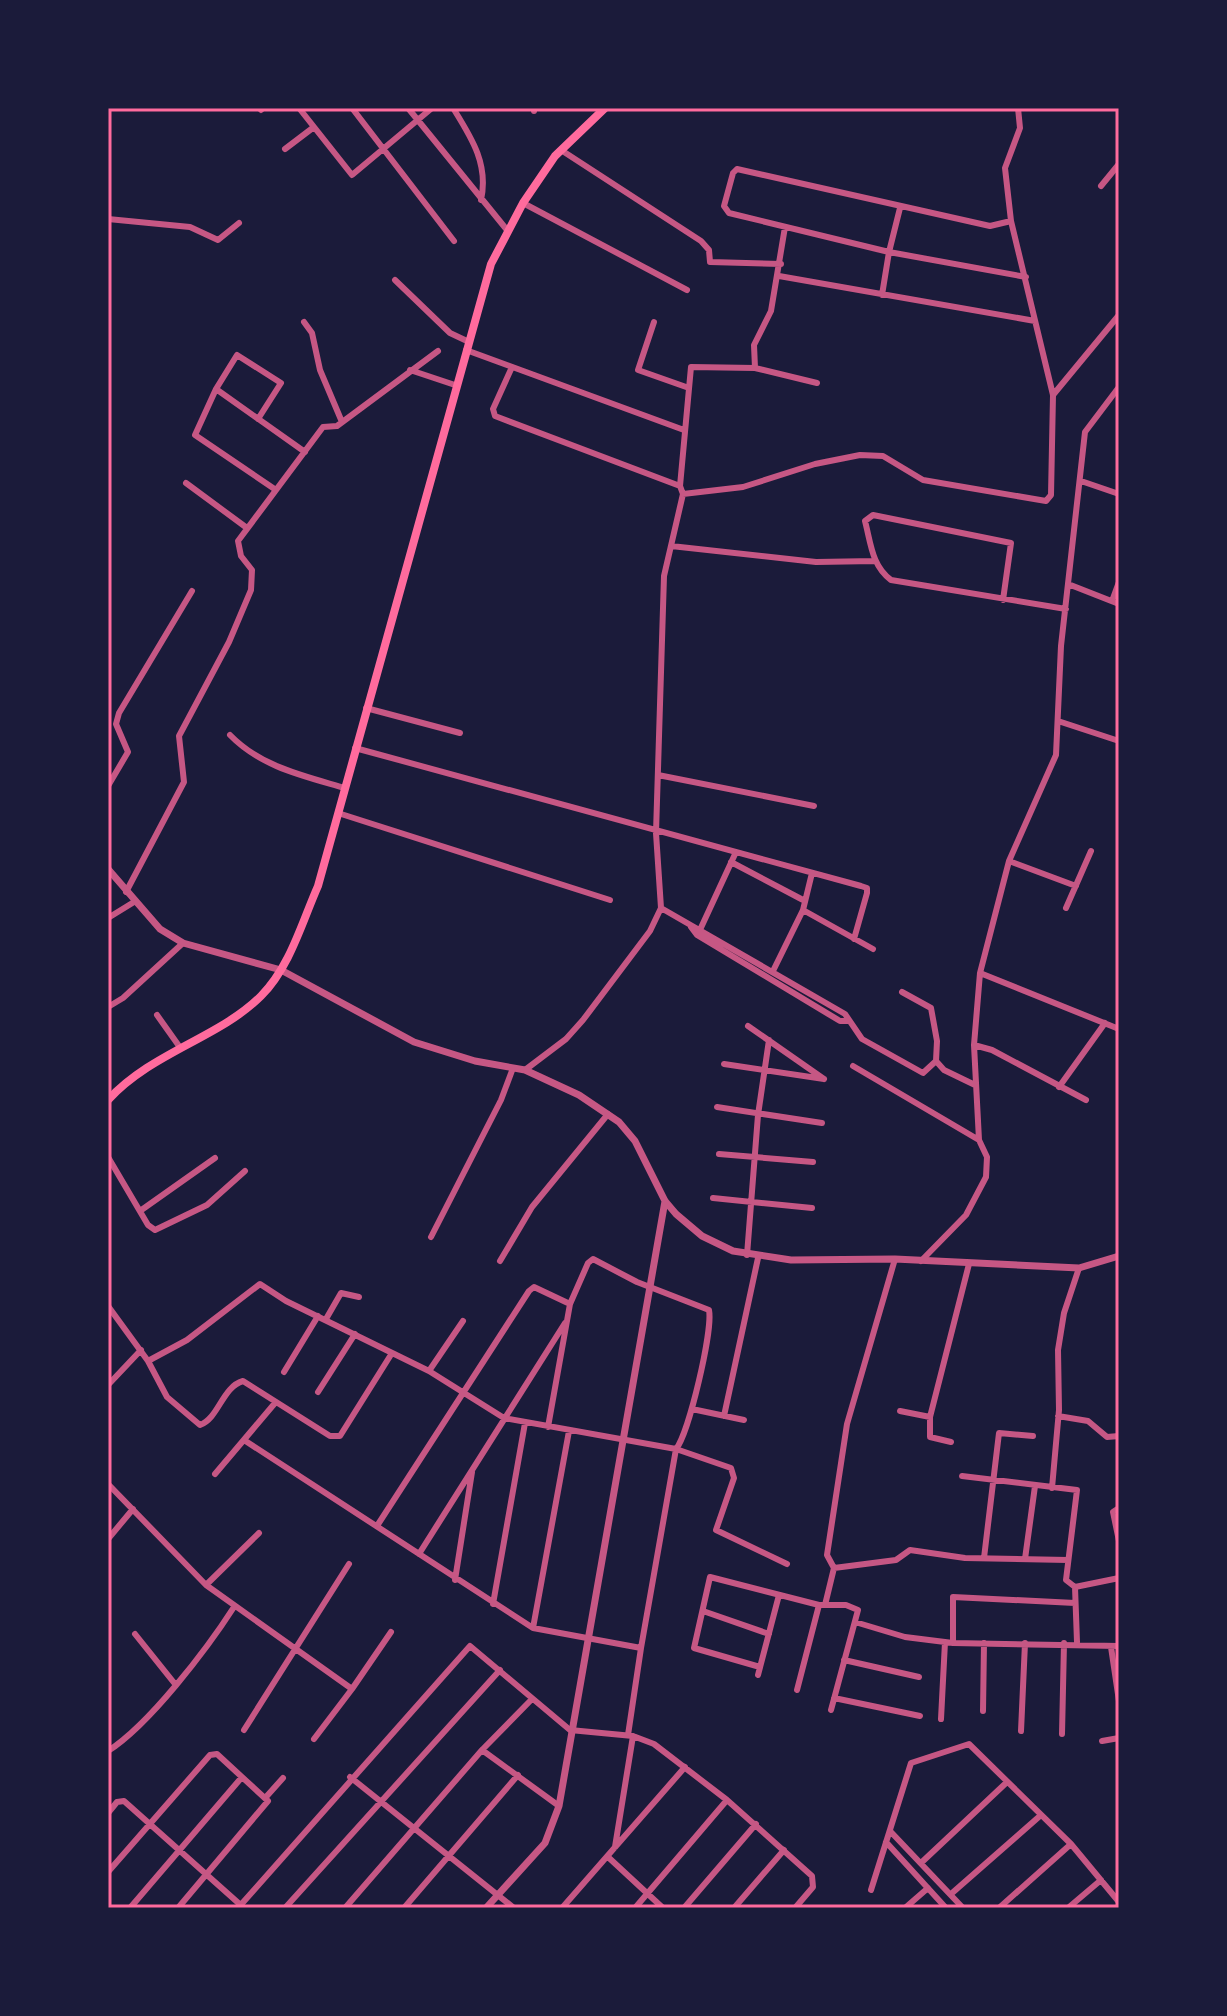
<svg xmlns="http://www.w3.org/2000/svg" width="1227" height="2016" font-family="Raleway,sans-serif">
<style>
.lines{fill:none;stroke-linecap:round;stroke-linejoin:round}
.minor{stroke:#c65784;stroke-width:6}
.tertiary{stroke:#c65784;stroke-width:7}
.secondary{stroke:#ff6b9d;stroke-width:8}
.neatline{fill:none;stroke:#ff6b9d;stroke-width:3}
</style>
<rect width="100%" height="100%" fill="#1b1b3a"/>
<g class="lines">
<!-- minor -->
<path class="minor" d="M299,108L352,175L432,108
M352,108L454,241
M408,108L507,230
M453,108C471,137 489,164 481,200
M534,108V111
M261,110L263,108
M285,149L314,127
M561,150L701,241L709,250L710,262L781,264
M1101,186L1119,164
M523,203L687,290
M900,208L889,252L729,213L724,206L733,173L737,169L990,226L1011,221
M108,219L190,227L218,240L239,223
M779,276L1035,321
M395,280L450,333L467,341
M882,295L889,252L1026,277
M304,322L312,333L320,370L342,422
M654,322L638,370L689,388
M466,350L684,430
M512,367L493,409L495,416L680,486
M755,368L817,383
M410,370L455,385
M216,389L305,452
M1053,395L1119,315
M258,419L281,383L237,355L216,389L195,435L276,490
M1081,481L1119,494
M186,483L247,528
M683,494L743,487L815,464L860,455L883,456L923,480L1046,501L1051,495L1053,395L1011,221L1005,168L1020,128L1018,108
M671,546L816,562L875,561
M1068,584L1119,604
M1003,600L1011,543L873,515L865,521C871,544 872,566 891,580L1066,609
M1112,601L1119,582
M366,708L460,733
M1058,721L1119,741
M230,735C261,767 304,776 345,788
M355,748L861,886L867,888V893L854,939
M658,775L814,806
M108,786L128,752L116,724L119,713L192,591
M338,813L610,900
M1009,861L1076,886
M731,862L805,901
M126,892L184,782L179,736L229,642L251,590L252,570L241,556L238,541L323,427L337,426L438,351
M661,908L845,1014L862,1039L923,1073L936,1061L937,1041L931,1008L902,992
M1066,908L1091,851
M803,910L873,949
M108,918L134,902
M691,927L697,935L840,1021H848
M699,932L736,852
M773,971L803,910L812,873
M980,973L1119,1029
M108,1007L123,998L183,943
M157,1015L179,1046
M748,1026L824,1079
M974,1045L992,1050L1086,1100
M936,1061L944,1070L975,1085
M724,1064L824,1079
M853,1066L979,1140
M525,1070L566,1039L583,1020L650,931L661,908L656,833L664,576L683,494L680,486L691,367L755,368L754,345L771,311L785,227
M1059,1087L1105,1023
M717,1107L822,1123
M719,1154L813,1162
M108,1157L148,1225L155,1230L207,1205L245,1171
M713,1198L812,1208
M140,1211L215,1158
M431,1237L501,1100L513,1068
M747,1255L758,1115L769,1040
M500,1261L532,1207L608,1114
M921,1261L966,1215L986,1177L987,1157L979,1140L974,1045L980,973L1009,861L1056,755L1061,646L1085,432L1119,387
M108,1306L148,1361L167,1397L200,1425C219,1418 222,1387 243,1381L330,1436H340L392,1353
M326,1319L341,1293L359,1297
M148,1361L187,1340L260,1284L286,1301L429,1371L504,1418L676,1449L731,1468L734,1478L716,1530L787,1564
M429,1371L463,1321
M284,1372L318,1316
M108,1385L141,1350
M318,1392L355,1334
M692,1409L744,1420
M900,1411L930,1417L969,1264
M724,1416L758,1258
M1058,1416L1088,1421L1107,1437L1119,1436
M930,1417V1437L951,1442
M244,1440L533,1628L641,1648L676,1449C689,1433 713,1330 709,1310L637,1282L593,1259L588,1263L570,1304L548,1427
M215,1474L275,1403
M962,1476L1077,1490L1066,1580L1075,1587
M108,1484L206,1585L352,1689L391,1632
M1052,1488L1059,1410L1058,1350L1064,1313L1079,1268
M1119,1508L1113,1512L1119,1541
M377,1526L529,1291L534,1287L570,1304
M108,1539L133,1509
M419,1554L565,1323
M984,1558L999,1433L1033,1436
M1025,1559L1035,1486
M834,1568L896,1560L910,1550L965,1558L1068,1560
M455,1580L472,1472
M206,1585L259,1533
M1075,1587L1077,1642
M1075,1587L1119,1578
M493,1604L525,1423
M825,1605L834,1568L827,1555L847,1424L895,1259
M703,1611L769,1634
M855,1622L905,1637L953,1643L1119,1646
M533,1628L569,1431
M135,1634L175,1684
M953,1643V1597L1075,1603
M1111,1647L1119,1701
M844,1660L919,1677
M760,1667L694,1648L710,1577L819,1605H846L858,1610L831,1710
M758,1675L779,1595
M797,1690L819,1605
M834,1698L920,1716
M983,1711L984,1643
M941,1719L945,1642
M244,1730L349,1564
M1021,1731L1025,1643
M1062,1734L1064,1643
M628,1735L641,1648
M314,1739L352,1689
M1102,1741L1119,1738
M482,1750L559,1806
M108,1751C149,1725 207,1649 234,1607
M350,1777L514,1908
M266,1797L283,1778
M108,1813L117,1802L124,1801L244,1908
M890,1831L963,1908
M886,1842L946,1908
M615,1847L633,1736
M608,1857L663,1908
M922,1862L1006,1783
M108,1872L210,1755L217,1754L268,1801L178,1908
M871,1890L911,1763L969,1744L1071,1844L1119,1902
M951,1894L1041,1815
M130,1908L242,1777
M238,1908L470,1646L570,1730L633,1736L654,1744L727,1800L812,1876L813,1887L795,1908
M285,1908L500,1670
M345,1908L482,1750L532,1699
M404,1908L518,1775
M562,1908L685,1767
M635,1908L727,1800
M684,1908L756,1824
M734,1908L784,1850
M905,1908L928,1888
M999,1908L1071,1844
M1068,1908L1101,1880"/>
<!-- tertiary -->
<path class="tertiary" d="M108,869L160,929L183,943L281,970L414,1042L475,1061L525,1070L579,1095L619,1122L635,1141L665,1201L676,1214L702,1236L733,1251L791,1260L895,1259L1079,1268L1119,1256
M486,1908L545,1843L559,1806L665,1201"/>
<!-- secondary -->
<path class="secondary" d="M108,1100C152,1052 219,1038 261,996C290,967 302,922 318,886L491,264L523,203L555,156L605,108"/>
</g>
<!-- border -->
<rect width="1227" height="2016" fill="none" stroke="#1b1b3a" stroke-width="220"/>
<rect x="110" y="110" width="1007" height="1796" class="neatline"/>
</svg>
